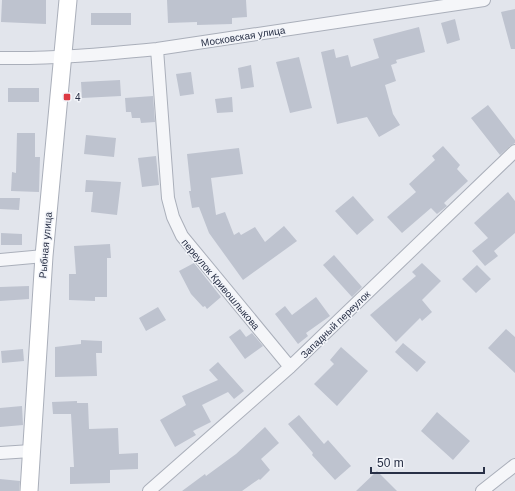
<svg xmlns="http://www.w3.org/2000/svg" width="515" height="491" font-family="Helvetica,sans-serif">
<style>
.building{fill:#bec3cf}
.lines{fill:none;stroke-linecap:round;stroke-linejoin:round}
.street-casing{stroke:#aaafba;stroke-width:14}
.secondary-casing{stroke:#aaafba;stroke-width:19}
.street{stroke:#f5f6f9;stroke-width:12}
.secondary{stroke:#fff;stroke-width:17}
.poi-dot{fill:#dd3a43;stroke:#f2f4f9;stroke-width:1.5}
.labels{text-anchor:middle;stroke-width:3;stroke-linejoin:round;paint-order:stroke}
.street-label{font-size:10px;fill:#283046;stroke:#f2f4f9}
.poi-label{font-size:10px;fill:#283046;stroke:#f2f4f9;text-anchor:start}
</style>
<rect width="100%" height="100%" fill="#e2e5ec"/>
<!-- building -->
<path class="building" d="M2,0H46V24L1,22Z
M167,0H246L247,17L232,18V24L197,25V22L168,23Z
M515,9V49H511L501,12Z
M91,13H131V25H91Z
M455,19L460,40L447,44L441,23Z
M419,27L425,52L396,60L397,63L391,65L396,81L385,85L393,114L400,125L379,137L367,117L337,124L321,52L334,49L336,58L348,55L351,67L379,58L373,39Z
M299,57L312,108L290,113L276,62Z
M251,65L254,87L241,89L238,68Z
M191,72L194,94L180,96L176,74Z
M120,80L121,96L82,98L81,82Z
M8,88H39V102H8Z
M153,96L155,122L141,123L140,118H132L131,112H126L125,98Z
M232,97L233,112L217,113L215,99Z
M488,105L515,140V143L510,146L500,155L471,118Z
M17,133H35V157H40L39,192L11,191L12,172L16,173Z
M86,135L116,138L114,157L84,154Z
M443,146L460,165L457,169L468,181L444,203L447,206L437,214L431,208L402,233L387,217L416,192L409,184L435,160L432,156Z
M239,148L243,174L211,178L216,215L225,212L234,235L239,232L241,235L255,227L265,242L284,226L297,241L243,280L209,233L199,207L192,208L189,191H191L187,154Z
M156,156L159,185L142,187L138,158Z
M86,180L121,182L117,215L91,212L93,192H85Z
M508,192L515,201V233L494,251L498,256L485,266L472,251L488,238L474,223Z
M353,196L374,220L357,235L335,211Z
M0,198H20L19,210L0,209Z
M1,233L22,234V245H1Z
M110,244L111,258H107V297H95V301L69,300V274H76L74,246Z
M334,255L362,287L352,297L323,265Z
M194,263L221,297L207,309L205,306L203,307L191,294L179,271Z
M422,263L441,281L422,300L432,312L422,321L420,318L396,342L370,315L416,276L412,272Z
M477,265L491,279L476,293L462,279Z
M29,286V299L0,301V287Z
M316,297L330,316L306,333L308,336L298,344L275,314L285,306L292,315Z
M158,307L166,320L146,331L139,318Z
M240,329L246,337L252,333L263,346L245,359L229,337Z
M506,329L515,337V373L488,348Z
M81,340L102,341V353H96L97,376L55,377V347L81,344Z
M403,343L426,362L417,372L395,352Z
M341,347L368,371L337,406L314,384L334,364L330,360Z
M23,349L24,361L2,363L1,351Z
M218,362L244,391L234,399L228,392L202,405L211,422L193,431L196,435L175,447L160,420L186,405L182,396L218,380L209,370Z
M77,401V403H88L89,429L118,428L119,454L138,453V469L110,470V483L70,484V467H74L71,414H53L52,402Z
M22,406L23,425L0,427V408Z
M437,412L470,441L453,460L421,431Z
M299,415L324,444L328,440L351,466L335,480L312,455L313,453L288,424Z
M265,427L279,443L261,459L270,470L260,480L259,479L242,491H182L205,474L206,476L236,454Z
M377,471L397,491H356Z
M0,479L20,481L19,491H0Z"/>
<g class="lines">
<!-- street casing -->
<g class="street-casing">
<path id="street" d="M157,49L168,198L173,217L182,236L290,367
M0,58C53,59 105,54 157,49L484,0
M0,260L44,256
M0,453L31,451
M149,491L290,367L515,151
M482,491L515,465"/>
</g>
<!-- secondary casing -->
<g class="secondary-casing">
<path id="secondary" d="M29,491L44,256L68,0"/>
</g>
<!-- street -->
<use href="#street" class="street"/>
<!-- secondary -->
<use href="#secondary" class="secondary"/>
</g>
<!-- markers -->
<rect class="poi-dot" x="63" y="93" width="8" height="8" rx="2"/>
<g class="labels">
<!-- street labels -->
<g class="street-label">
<text transform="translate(243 36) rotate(-9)" y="4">Московская улица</text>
<text transform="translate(45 245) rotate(-85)" y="4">Рыбная улица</text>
<text transform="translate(221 284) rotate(50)" y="4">переулок Кривошлыкова</text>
<text transform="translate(335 324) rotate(-44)" y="4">Западный переулок</text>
</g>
<!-- poi labels -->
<g class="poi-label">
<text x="75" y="101">4</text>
</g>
</g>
<!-- scale -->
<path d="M371 467v6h113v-6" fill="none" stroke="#283046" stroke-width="2"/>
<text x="377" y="467" font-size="12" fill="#283046" stroke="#f2f4f9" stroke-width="3" paint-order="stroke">50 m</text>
</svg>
